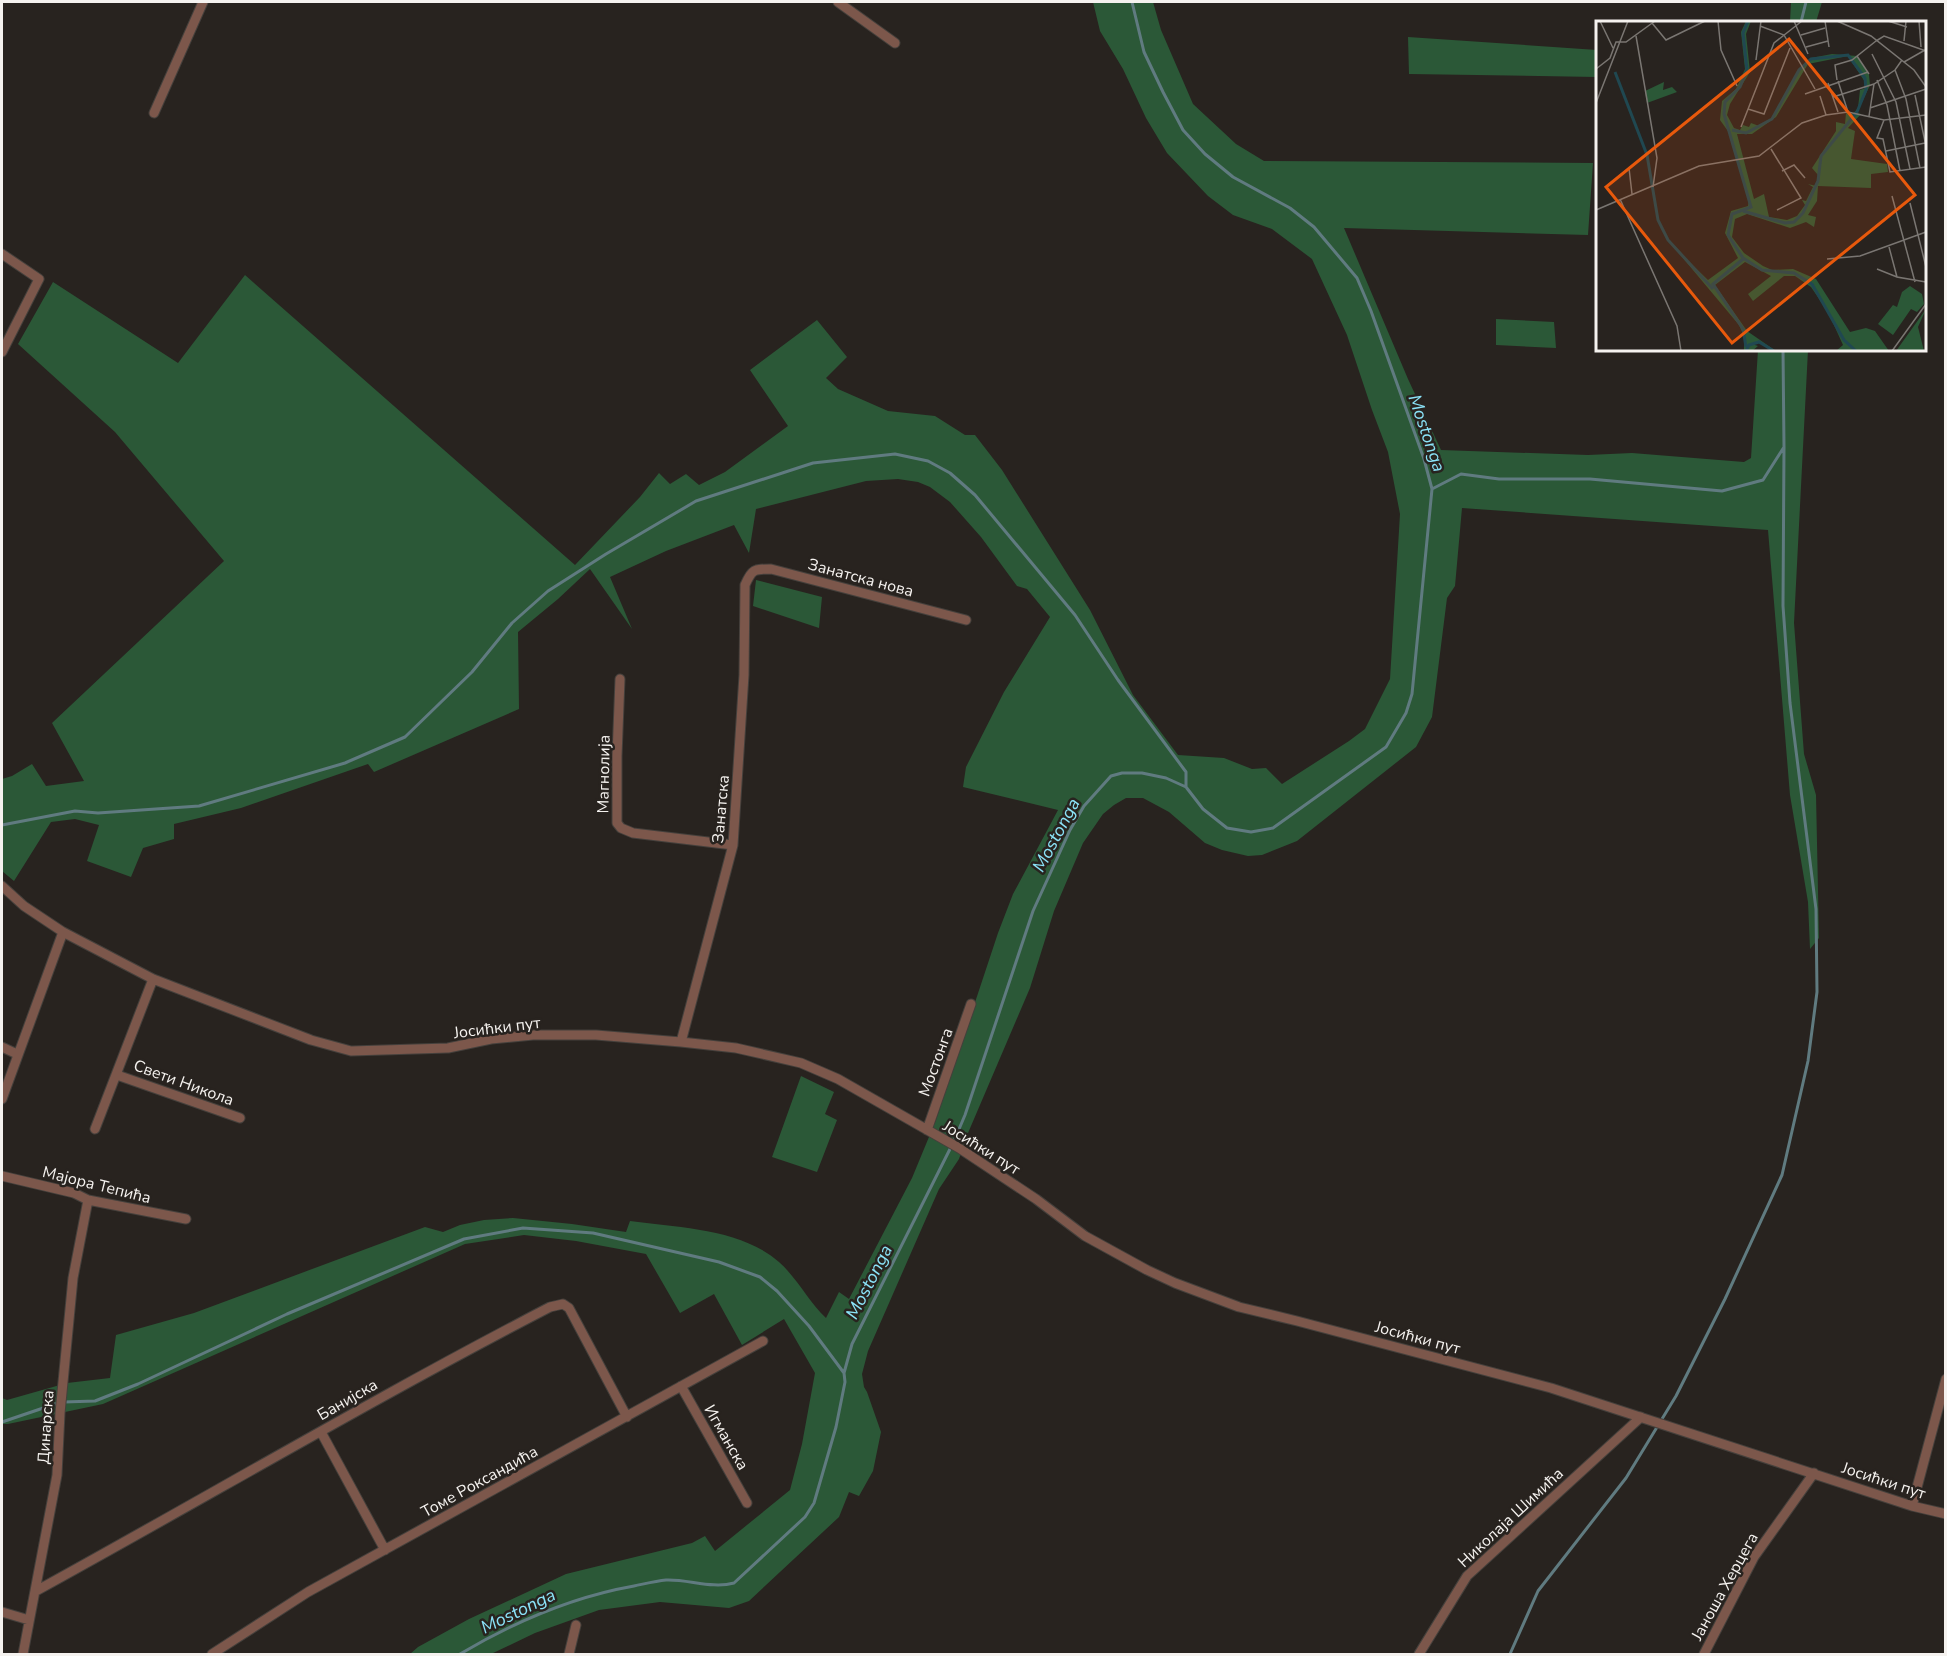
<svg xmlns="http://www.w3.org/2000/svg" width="1947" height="1656" font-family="'Nunito Sans',sans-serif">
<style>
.green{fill:#2b5837}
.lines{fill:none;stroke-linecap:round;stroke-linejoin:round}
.stream{stroke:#607b80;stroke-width:3}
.minor-casing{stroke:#45403c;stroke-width:11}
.minor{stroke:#7c574b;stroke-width:9}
.labels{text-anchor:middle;stroke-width:5;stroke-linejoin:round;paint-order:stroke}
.street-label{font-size:16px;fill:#f5f2ef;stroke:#28231f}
.water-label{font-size:18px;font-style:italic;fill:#8be3f8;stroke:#28231f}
.inset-river{fill:none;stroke:#204851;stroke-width:3}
.inset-road{fill:none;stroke:#7a7672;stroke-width:1.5}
.view{fill:#e8590c;fill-opacity:0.15;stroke:#e8590c;stroke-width:3}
.inset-edge{fill:none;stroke:#f5f2ef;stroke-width:3}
</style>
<rect width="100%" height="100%" fill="#28231f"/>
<!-- green -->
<path class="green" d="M1093,2H1153L1161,30L1193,104L1236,144L1264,161L1593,163L1588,235L1344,228L1408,379L1441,450L1588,455L1632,453L1744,462L1751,458L1758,350H1808L1794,623L1804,754L1816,795L1819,938L1810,949L1808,902L1790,795L1768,530L1462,508L1455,586L1447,598L1432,717L1416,747L1297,841L1262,855L1248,856L1222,850L1205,843L1169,812L1143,798H1126L1114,805L1103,814L1083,843L1054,911L1030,988L968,1133L959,1159L939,1189L868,1351L862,1374L864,1387L867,1392L881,1432L873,1471L859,1496L849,1492L839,1517L749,1601L729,1608L660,1602L599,1610L535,1633L491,1654H410L418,1647L469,1619L566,1574L692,1543L705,1536L715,1551L790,1490L802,1444L815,1373L784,1319L742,1345L714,1294L680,1313L646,1254L576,1241L524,1235L465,1244L103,1404L8,1424H2V1398L7,1400L67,1383L110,1378L116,1335L194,1313L425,1227L443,1232L460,1225L484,1220L513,1218L572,1224L626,1232L630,1221C679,1228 740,1228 779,1262C797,1278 809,1302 826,1318L839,1292L849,1299L912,1178L936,1120L998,933L1013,894L1058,810L963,787L966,767L1004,692L1050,617L1027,589L1017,586L981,537L950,502L930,487L918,482L898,479L866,481L756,509L749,553L734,525L666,551L610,577L632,629L590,569L558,599L518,632L519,709L374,772L368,764L241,808L174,824V839L143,848L131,877L87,861L99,825L75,819L51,822L14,881L2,871V779L12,776L32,764L46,786L84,781L52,723L224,561L115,432L18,344L53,282L178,363L245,275L575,565L640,497L659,473L670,484L686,474L699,485L725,472L788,426L750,370L817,320L847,357L826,378L838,389L888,411L935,416L965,435H975L1002,470L1090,610L1133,695L1178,755L1224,758L1252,769L1266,768L1282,784L1349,741L1365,729L1390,679L1400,514L1388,452L1372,410L1347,335L1312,259L1272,229L1233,215L1208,196L1167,153L1146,118L1123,69L1100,31Z
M1791,2H1822L1816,22H1790Z
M1408,37L1597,50V77L1409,74Z
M1496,319L1554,322L1556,348L1496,345Z
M756,580L822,597L819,628L753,606Z
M801,1076L834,1092L825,1114L837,1120L817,1172L772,1157Z"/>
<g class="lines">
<!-- stream -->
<path class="stream" d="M1801,22L1806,2
M1432,489L1461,474L1499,479H1590L1722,491L1763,480L1784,447L1783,350
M2,825L75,811L98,813L199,806L345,763L405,737L472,672L512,623L548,591L606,554L696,501L813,463L895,454L928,461L950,473L975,495L1075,615L1118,680L1186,772V787
M954,1141L965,1115L1033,911L1070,830L1084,806L1111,776L1122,773H1142L1166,778L1186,787L1203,809L1227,828L1251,832L1273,828L1386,747L1406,713L1412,694L1432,489L1424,459L1371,311L1357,278L1314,227L1290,208L1233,177L1205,154L1183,130L1163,92L1144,52L1132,2
M64,1402L95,1401L138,1384L287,1314L464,1239L523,1228L593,1233L719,1262L760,1277L777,1291L809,1326L844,1373
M2,1422L58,1403
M460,1654C514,1622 572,1597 634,1586C644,1584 655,1581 666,1580C688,1579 712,1589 734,1583L805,1517L814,1503L836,1427L845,1382L844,1373L852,1344L951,1147
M1510,1654L1538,1591L1626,1478L1676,1396L1725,1299L1782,1175L1808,1061L1817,992L1816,909L1790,703L1783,606L1784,447"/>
<!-- minor casing -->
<g class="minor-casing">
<path id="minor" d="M838,2L895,43
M154,113L203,2
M2,254L39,279L2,352
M620,679L617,756V823L621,828L633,833L733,845
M2,886L24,906L63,932L153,979L311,1040L351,1051L448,1048L491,1039L533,1035H596L681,1042L736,1048L801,1063L838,1079L959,1148L1036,1199L1085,1236L1147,1270L1175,1283L1239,1307L1297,1321L1551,1388L1912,1506L1946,1514
M681,1042L733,845L744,675L745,585C752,569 754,569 771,569L966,620
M2,1047L17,1054
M117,1075L240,1118
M2,1099L63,932
M95,1129L153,979
M927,1130L971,1004
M2,1176L74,1193L88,1200L186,1219
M681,1386L747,1503
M321,1432L385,1550
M1912,1506L1946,1379
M36,1591C207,1497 376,1397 550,1307L563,1304L569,1308L627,1417
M2,1612L29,1620
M23,1654L57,1475L60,1413L73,1278L88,1200
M212,1654L308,1592L763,1341
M569,1654L576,1625
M1419,1654L1467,1576L1641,1417
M1704,1654L1754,1557L1814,1473"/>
</g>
<!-- minor -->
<use href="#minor" class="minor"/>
</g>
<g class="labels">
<!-- street labels -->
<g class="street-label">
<text transform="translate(861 577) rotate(15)" y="6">Занатска нова</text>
<text transform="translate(603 774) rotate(-89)" y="6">Магнолија</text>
<text transform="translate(720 809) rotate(-85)" y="6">Занатска</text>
<text transform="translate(497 1027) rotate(-7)" y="6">Јосићки пут</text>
<text transform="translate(935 1062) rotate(-70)" y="6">Мостонга</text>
<text transform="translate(184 1082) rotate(20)" y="6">Свети Никола</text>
<text transform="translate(982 1147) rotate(32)" y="6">Јосићки пут</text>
<text transform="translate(97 1184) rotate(14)" y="6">Мајора Тепића</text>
<text transform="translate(1418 1337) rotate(15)" y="6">Јосићки пут</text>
<text transform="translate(347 1399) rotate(-30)" y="6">Банијска</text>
<text transform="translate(45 1427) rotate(-86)" y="6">Динарска</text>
<text transform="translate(727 1437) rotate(60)" y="6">Игманска</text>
<text transform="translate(1884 1480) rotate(18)" y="6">Јосићки пут</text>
<text transform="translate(479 1481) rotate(-29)" y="6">Томе Роксандића</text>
<text transform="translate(1510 1517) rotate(-43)" y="6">Николаја Шимића</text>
<text transform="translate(1724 1586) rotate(-61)" y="6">Јаноша Херцега</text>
</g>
<!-- water labels -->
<g class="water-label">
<text transform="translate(1427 433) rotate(71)" y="6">Mostonga</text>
<text transform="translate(1056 835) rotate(-62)" y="6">Mostonga</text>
<text transform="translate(869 1282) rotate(-63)" y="6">Mostonga</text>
<text transform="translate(518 1611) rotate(-26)" y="6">Mostonga</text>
</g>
</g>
<!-- overview -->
<g transform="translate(1596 21)">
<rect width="330" height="330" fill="#28231f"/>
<path d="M150,0H155L150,13L154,51L134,83L131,94L138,107L144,109L147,104L153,106L155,102L163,105L176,98L202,50L215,37L236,33L261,35L273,54L274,64L261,92L265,93L252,107L259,110L255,138L291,143L292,151L275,153V167L222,165L221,180L212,194L220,196L218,206L210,201L194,207L151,193L139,198L136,216L148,232L167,245L176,249L197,248L220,258L254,311L270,307L279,310L293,330H240L247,324L232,291L215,266L199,255H188L157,280L152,273L175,255L149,241L119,264L151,310L180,330L163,322L156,323L162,325L156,330H148V315L143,304L76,224L112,259L142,237L129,212L135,190L152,185L153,177L134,113L124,99L126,80L140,68L149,48L145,11ZM252,35L269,61L270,67L264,69L262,87L257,93L250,92L249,103L240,101V110L216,147L222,154L220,165L212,163L217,166L210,180L206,179L209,184L201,195L191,199L173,196L168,173L158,178L141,113H156L180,96L212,43ZM68,61L67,69L76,66L81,71L51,82L49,70ZM314,265L326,273L328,283L321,291L315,288L297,314L282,303L297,284L301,286L306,271ZM330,288L322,306L328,330H300Z" fill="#2b5837" fill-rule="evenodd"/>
<path class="inset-river" d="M152,0L147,12L151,49L144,66L129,81L128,93L155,186L136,193L132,214L147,237L166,249L198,252L216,263L248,319L260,330M19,51L51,134L62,199L72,219L117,268M136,109L150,112L176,98L203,49L215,38L252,34L269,57L270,69L261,91L225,135L222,160L207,192L198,201L189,202L147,190M147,238L117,263L147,308L150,326M150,330L153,324L163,321L178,330"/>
<path class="inset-road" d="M4,0L17,27M122,0L125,29L141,65M198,0L212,33M229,0L233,26M241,0L275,15L318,49L330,66M292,0L311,6M323,0L325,26M56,2L70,19L109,0M164,5L188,14L219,68M205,14L229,7M40,15L61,137L57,166M280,20L288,15L330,30M308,20L310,0M210,26L232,20M276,33L300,81L314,148M261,35L273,53M160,39L165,0M308,41L329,29M0,48L14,37L20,21H30L59,0M299,49L310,78L324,147M241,59L239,44L256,39L280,20M281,59L291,84L304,150M242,60L252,91M232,62L242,91M209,73L272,51M319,74L330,125M224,75L230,94M237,76L278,63L299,49L306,39M0,82L32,0M274,87L330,68M152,88L168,93L194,27M273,95L278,63M288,99L281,117L287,118L294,151L330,146M145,106L178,22L206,0M175,128L205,177L181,189M290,130L329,122M33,147L36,173M186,150L198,144L209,157M296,175L319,261M24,178L81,305L85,330M314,182L330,246M0,189L103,145L163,135L206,102L230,94L252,91L288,99L330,94M293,226L301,256L330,261M231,238L264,235L330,211M281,248L301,256M296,330L330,283"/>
<path class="view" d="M193,18L319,174L136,322L10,166Z"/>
<rect width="330" height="330" class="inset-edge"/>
</g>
<!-- border -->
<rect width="1947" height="1656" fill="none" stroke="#f5f2ef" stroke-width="6"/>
</svg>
